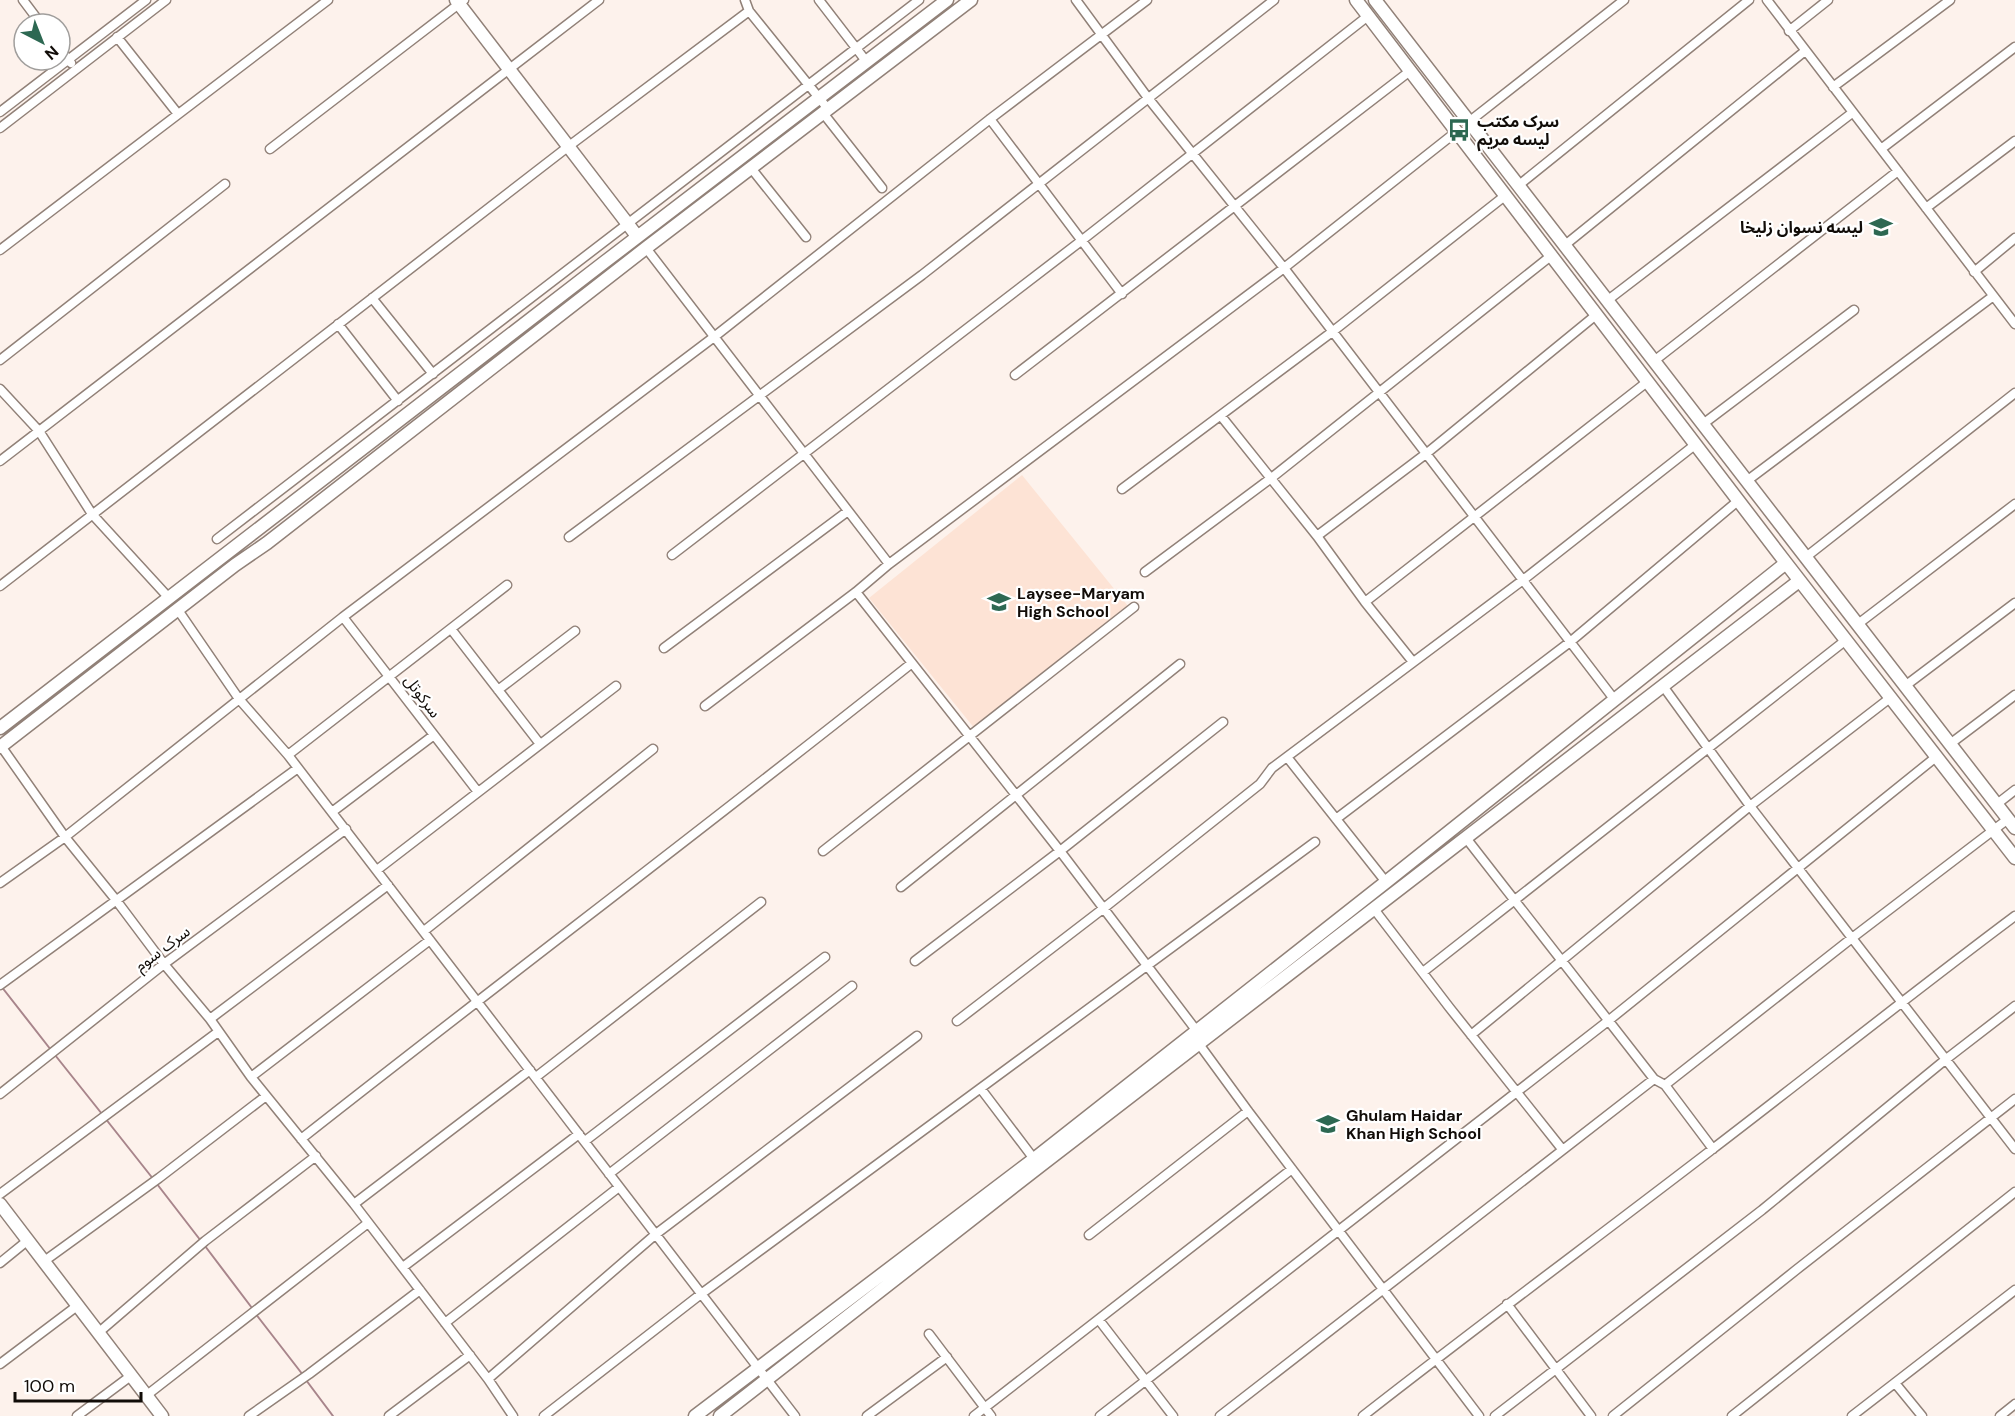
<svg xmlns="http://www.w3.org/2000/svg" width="2015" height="1416" font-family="'DM Sans','Noto Sans Arabic',sans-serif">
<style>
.built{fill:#fde3d5}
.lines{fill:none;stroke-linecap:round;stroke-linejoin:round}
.stream{stroke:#a8858b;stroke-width:2}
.street-casing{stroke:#918178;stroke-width:11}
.secondary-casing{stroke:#918178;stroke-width:15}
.street{stroke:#fff;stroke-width:8}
.secondary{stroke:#fff;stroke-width:12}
.labels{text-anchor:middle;stroke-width:4.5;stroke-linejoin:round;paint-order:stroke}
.poi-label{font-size:16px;font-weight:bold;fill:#110c08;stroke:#fff;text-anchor:start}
.street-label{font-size:16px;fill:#110c08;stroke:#fff}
</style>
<rect width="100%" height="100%" fill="#fdf2ec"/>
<!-- built -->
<path class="built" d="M1022,475L1128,606L975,729L869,598Z"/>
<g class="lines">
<!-- stream -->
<path class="stream" d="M1,986L51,1050
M55,1055L102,1114
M105,1118L154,1180
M157,1184L201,1241
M205,1246L252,1308
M255,1313L303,1375
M306,1380L333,1416"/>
<!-- street casing -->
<g class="street-casing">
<path id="street" d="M23,0L41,24
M745,0L749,11L828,109
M819,0L866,61
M1076,0L1148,98L1284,268L1614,699
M1767,0L2015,324
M1789,31L1828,0
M117,37L178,114
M60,49L71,63
M1833,87L1950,0
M0,112L146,0
M823,113L882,188
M990,119L1122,294
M1470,121L1624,0
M0,128L166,0
M270,149L464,0
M1881,149L2015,47
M751,168L806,237
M1519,185L1749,0
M1926,208L2015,141
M1565,245L1805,51
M646,248L889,564
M0,250L328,0
M1974,272L2015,238
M372,298L433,374
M1608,300L1852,113
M338,324L398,401
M0,360L225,184
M1654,361L1898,171
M1015,375L1410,71
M0,389L39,431L92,514L169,598
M1221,416L1317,536L1365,602L1413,662
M1703,424L1854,310
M0,461L599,0
M1748,480L1992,297
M1122,489L1332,332L1506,195
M1317,536L1427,453L1596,315
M569,537L922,275L1274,0
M217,539L919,0
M672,555L1081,241L1368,16
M1806,557L2015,393
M1145,572L1270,479L1552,255
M0,586L569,146L749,11
M856,592L1060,851L1196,1030
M1365,602L1647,382
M178,610L239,699L288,755L795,1416
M343,617L478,792
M1858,624L2015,504
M451,629L540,744
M664,648L848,511
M1663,686L1750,806L2015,1149
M1905,686L2015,603
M498,690L575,631
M705,706L856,592L889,564L1284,268L1456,132
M1950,744L2015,695
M1,746L65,837L116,900L164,964L210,1019L251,1077L354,1204L488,1379L513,1416
M288,755L507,585
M1287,757L1386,882
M1997,804L2015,790
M332,812L434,735
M1336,819L1570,642L1739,500
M1466,838L1654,1079L1665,1085L1713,1149
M823,851L1134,607
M377,870L616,686
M0,883L65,837L343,617L714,337L990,119L1147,0
M901,887L1180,664
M1374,909L1449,1007L1562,1149
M424,931L653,749
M915,961L1060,851L1223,722
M1423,972L1846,640
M0,985L298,768
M210,1019L388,885
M957,1021L1104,908L1260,784L1272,768L1523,580L1696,444
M1471,1035L1750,806L1890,698
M1199,1044L1248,1111L1479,1416
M251,1077L430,940
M536,1077L761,902
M1665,1085L1852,938L2008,819
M981,1089L1034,1159
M0,1094L164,964L346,829
M301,1139C504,979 710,824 912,663
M585,1141L825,957
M609,1174L852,986
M0,1194L218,1032
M354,1204L530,1070
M1089,1235L1248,1111
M43,1262L159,1178L266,1096
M0,1263L27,1241
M403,1267L579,1134
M1507,1304L1591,1416
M1099,1320L1173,1416
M445,1323L619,1187
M98,1333L205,1241L316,1156
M929,1334L991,1416
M0,1364L77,1306
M488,1379L656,1234L917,1036
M1895,1383L1922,1416
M147,1395L368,1223
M77,1416L132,1375
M249,1416L309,1374L420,1290
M389,1416L470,1355
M544,1416L701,1294L1315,842
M867,1416L947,1357
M974,1416L1292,1169
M1100,1416L1608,1021L1936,757
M1220,1416L1654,1079
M1363,1416C1478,1326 1594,1240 1710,1151C1812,1073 1912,993 2015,916
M1495,1416L1762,1210L1945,1060L2015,1006
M1613,1416L1796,1270L2015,1099
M1732,1416L2015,1192
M1852,1416L2015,1290
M2000,1416L2015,1404"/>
</g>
<!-- secondary casing -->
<g class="secondary-casing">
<path id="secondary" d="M456,0L637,236
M1356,0L1786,563L2015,858
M1375,0L2015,828
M0,728C316,485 630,241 947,0
M0,747L235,565L267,543L646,248L971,0
M0,1204L162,1416
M695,1416L1034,1159L1386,882L1786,563
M720,1416L1040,1166L1799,581"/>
</g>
<!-- street -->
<use href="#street" class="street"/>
<!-- secondary -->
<use href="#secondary" class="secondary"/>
</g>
<!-- icons -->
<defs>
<g id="bus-bare" transform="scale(1.8)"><path d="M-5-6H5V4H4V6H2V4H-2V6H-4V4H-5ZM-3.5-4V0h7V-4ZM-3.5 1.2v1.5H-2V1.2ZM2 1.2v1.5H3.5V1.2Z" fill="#2d6852" stroke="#fff" stroke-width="2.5" paint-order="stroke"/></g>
<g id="school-bare" transform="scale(1.8)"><path d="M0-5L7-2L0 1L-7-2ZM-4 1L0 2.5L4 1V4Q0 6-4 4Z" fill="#2d6852" stroke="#fff" stroke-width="2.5" paint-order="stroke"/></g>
</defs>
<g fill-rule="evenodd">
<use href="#bus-bare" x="1459" y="130"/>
<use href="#school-bare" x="1881" y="227"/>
<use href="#school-bare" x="999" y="602"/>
<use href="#school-bare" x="1328" y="1124"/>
</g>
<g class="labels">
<!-- poi labels -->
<g class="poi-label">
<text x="1477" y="127">سرک مکتب<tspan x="1477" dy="18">لیسه مریم</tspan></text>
<text x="1863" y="233" text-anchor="end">لیسه نسوان زلیخا</text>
<text x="1017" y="599">Laysee-Maryam<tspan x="1017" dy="18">High School</tspan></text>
<text x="1346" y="1121">Ghulam Haidar<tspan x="1346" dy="18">Khan High School</tspan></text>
</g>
<!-- street labels -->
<g class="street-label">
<text transform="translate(423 696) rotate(53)" y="6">سرکوتل</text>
<text transform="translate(162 948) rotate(-37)" y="6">سرک سوم</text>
</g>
</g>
<!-- north arrow -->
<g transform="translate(42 42) rotate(138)"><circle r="28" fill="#ffffff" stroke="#a09e9c" stroke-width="1.5"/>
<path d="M0-4.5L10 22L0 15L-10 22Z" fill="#2d6852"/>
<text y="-9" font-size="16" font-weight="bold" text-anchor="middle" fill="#110c08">N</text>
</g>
<!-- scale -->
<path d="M15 1392v9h126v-9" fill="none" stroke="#110c08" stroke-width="3"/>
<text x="24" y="1392" font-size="18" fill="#110c08" stroke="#ffffff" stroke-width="4.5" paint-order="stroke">100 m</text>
</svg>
